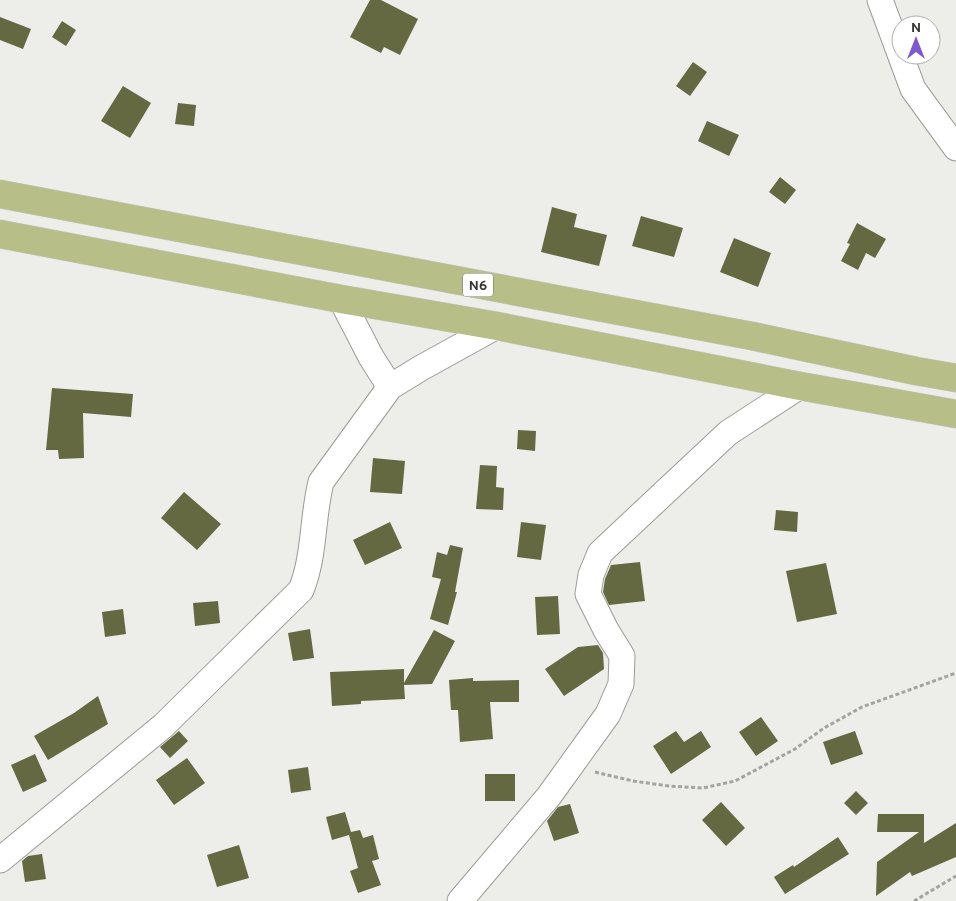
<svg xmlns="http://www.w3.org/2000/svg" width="956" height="901" font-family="Overpass,sans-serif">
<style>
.building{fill:#646942}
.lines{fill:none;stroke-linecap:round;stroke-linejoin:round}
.minor-casing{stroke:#9b9b97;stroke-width:27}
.trunk-casing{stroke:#cacaca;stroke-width:29}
.path{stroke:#a3a3a0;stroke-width:3;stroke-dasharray:4 2.5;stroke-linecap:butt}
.minor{stroke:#fff;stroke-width:25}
.trunk{stroke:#b7be87;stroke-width:28}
.labels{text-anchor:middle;stroke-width:5;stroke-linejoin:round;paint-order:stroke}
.shield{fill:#fff;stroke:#727270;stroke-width:1}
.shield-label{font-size:14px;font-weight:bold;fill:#353533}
</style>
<rect width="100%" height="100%" fill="#edede9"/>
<!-- building -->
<path class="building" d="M370,0H381L418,19L400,55L384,47L381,53L350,37Z
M0,17L31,29L23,49L0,40Z
M62,21L76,30L66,46L52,37Z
M693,62L707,72L690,96L676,86Z
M123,86L151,103L130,138L101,121Z
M178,103L196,105L194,126L175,124Z
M707,121L739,135L729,156L698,141Z
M780,177L796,190L785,204L769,192Z
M552,207L577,214L574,227L607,235L599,266L541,252Z
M641,216L683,228L674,257L632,246Z
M857,223L886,239L875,258L866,253L858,270L841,261L850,244L847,243Z
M734,238L771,253L758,287L720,272Z
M52,388L133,394L131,417L83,413L84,458L59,459L58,450H46Z
M518,430L536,431L535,451L517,449Z
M373,458L405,461L402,494L370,492Z
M480,465L497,466L496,487L504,488L503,510L476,509Z
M184,492L221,524L197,550L161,518Z
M776,510L798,512L797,532L774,530Z
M390,522L402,548L365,565L353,540Z
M521,522L546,525L541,560L517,557Z
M450,545L463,548L455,592H457L448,625L430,619L441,579L432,577L437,552L447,555Z
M640,562L645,601L609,605L603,592L605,579L611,565Z
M826,563L837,614L797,622L786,571Z
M558,596L560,634L537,635L535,597Z
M218,601L220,623L195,626L193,603Z
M123,609L126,634L105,637L102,612Z
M310,629L314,658L293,661L288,633Z
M434,630L455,641L432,684L404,685L405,699L361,701V704L332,706L330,672L404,669V683Z
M598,645L603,653L604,669L564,696L545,669L578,647Z
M473,678V681L519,680V702H490L493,739L460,742L458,710H451L449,680Z
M98,696L108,724L48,760L34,736L74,713Z
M761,717L778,741L756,756L739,732Z
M179,731L188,741L170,758L160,747Z
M676,731L684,742L701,731L711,747L671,774L653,746Z
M855,731L863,754L831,765L823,742Z
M35,754L47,781L23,792L11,765Z
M187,758L205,783L174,805L156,780Z
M308,767L311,790L291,793L288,770Z
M485,774H515V801H485Z
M856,791L868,803L856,815L844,803Z
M721,802L745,828L726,846L702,820Z
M570,804L579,833L554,841L547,821L558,807Z
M345,812L351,832L360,830L363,838L373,835L379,859L372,861L381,885L358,893L350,871L358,868L349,835L332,840L326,817Z
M878,814H924V843L956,823V857L912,876L910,872L876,896L877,862L919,832H877Z
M838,837L849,854L785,894L774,877L793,865L794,867Z
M239,845L249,878L217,887L207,855Z
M42,854L46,879L25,882L22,861L28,856Z"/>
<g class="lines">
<!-- minor casing -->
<g class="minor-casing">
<path id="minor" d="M880,0L913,89L956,148
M341,299L371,357L390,387
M0,860L163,726L301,590C315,556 312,518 321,482L390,387L421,368L497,326
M460,901L549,796L608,714L621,684L622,656L606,630L588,594L591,575L600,553L728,433L800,386"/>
</g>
<!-- trunk casing -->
<g class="trunk-casing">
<path id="trunk" d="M0,194L752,336L916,371L956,378
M0,234L341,299L497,326L800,386L956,414"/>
</g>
<!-- path -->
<path class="path" d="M595,772L633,781L669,786L703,788L735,781L795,749L824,728L862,707L956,673
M914,901L956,876"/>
<!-- minor -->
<use href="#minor" class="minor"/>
<!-- trunk -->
<use href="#trunk" class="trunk"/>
</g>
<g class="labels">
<!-- shield labels -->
<rect class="shield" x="463" y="273.5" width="30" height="23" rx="4"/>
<g class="shield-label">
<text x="478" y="290">N6</text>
</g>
</g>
<!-- north arrow -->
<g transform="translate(916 40)"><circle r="24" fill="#ffffff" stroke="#aeaead"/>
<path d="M0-4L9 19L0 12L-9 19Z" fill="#7e57d1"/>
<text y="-8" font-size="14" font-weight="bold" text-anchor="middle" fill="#353533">N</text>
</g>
</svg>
